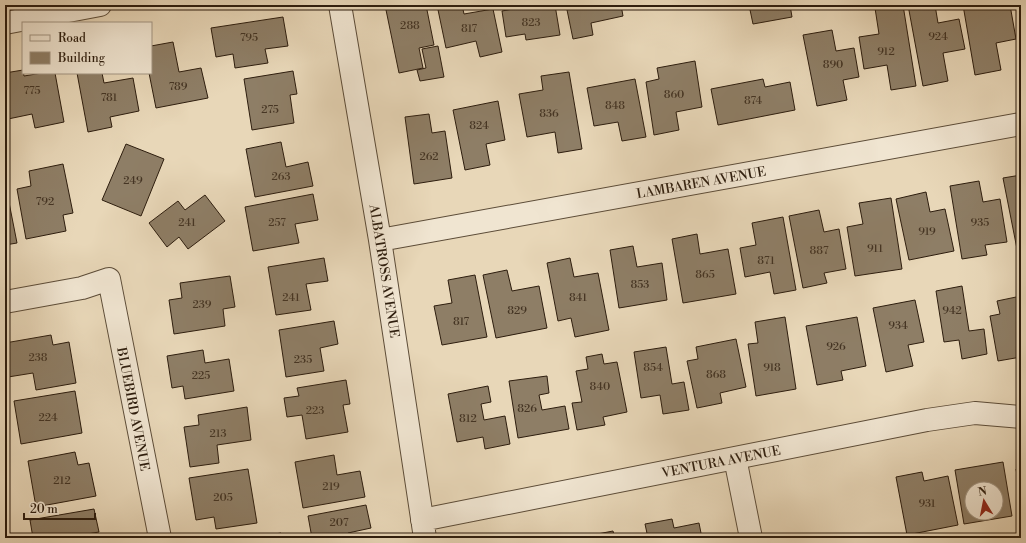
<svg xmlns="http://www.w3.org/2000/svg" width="1026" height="543" font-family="'Libre Bodoni',serif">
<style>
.building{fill:#8e7e66;stroke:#2d1d0e;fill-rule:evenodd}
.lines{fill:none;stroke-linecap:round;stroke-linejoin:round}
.minor-casing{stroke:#5c4c38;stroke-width:24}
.minor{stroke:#f0e5d1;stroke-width:22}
.labels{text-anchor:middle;stroke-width:4;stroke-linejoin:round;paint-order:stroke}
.number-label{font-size:11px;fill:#453524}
.street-label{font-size:13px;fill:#2d1d0e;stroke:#f0e5d1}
</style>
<rect width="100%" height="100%" fill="#e8d7b8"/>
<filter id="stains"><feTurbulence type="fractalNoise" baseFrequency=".005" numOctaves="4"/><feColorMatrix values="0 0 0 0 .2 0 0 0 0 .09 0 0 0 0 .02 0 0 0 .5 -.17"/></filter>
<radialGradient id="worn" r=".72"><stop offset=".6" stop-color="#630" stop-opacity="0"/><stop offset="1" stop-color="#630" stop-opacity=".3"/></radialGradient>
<!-- building -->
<path class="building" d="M385,5H426L434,45L419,48L423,68L399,73Z
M437,5H462L464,14L493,9L502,52L480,57L476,41L446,48Z
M524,5H555L560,35L526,40L525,34L506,37L502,11L524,7Z
M566,5H621L623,16L591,23L593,35L573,39Z
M749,5H790L792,17L753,24Z
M896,5H903L916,86L891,90L887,65L864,69L859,37L879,34L875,8Z
M908,5H935L938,23L959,19L965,49L943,53L948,81L923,86Z
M963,5H1010L1016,39L996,43L1001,70L975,75Z
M1018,5H1021V21Z
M283,17L288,46L265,49L268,63L235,68L233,54L216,57L211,28Z
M832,30L836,51L854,48L859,77L843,80L847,100L817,106L803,35Z
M173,42L179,72L201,68L208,98L156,108L149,73H151V46Z
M438,46L444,77L420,81L417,70L426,68L422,49Z
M695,61L702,107L676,112L679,130L654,135L646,82L659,79L657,68Z
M23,70L24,76L42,73H55L64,122L35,128L32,114L8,119L5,104V73Z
M293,71L297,94L290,95L294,123L252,130L244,79Z
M569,72L582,149L558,153L555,132L527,137L519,94L543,90L541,76Z
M77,73H102L104,83L133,78L139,111L110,117L112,127L88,132Z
M635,79L646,137L622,141L618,122L594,126L587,88Z
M763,79L765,87L790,82L795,110L718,125L711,89Z
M498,101L505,140L486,144L490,165L465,170L453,110Z
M429,114L432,133L445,131L452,178L414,184L405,117Z
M281,142L286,167L308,162L313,186L255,197L246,149Z
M126,144L164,159L141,216L102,200Z
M63,164L73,213L63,215L66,231L26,239L17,189L31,186L29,171Z
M1021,175V259H1019L1003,178Z
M979,181L983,202L1000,199L1007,242L985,245L987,255L962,259L950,186Z
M5,182L17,243L5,245Z
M926,192L930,212L945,209L954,251L909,260L896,199Z
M313,194L318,220L295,224L299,243L253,251L245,207Z
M205,195L225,221L188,249L179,237L167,247L149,223L178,201L185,210Z
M891,198L902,269L855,276L847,227L863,224L859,203Z
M819,210L824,232L839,229L846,269L824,273L827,283L803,288L789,216Z
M783,217L796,290L774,294L770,272L745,277L740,248L756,245L752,223Z
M697,234L700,254L728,249L736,294L683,303L672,239Z
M633,246L637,267L662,263L667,300L619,308L610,250Z
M324,258L328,281L306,284L311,310L276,315L268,267Z
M570,258L574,277L598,273L609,330L575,337L571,318L558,321L547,263Z
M507,270L512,291L539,286L547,328L496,338L483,275Z
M475,275L487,337L442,345L434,306L452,303L448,280Z
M230,276L235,307L223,309L225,326L174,334L169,300L182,298L180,283Z
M962,286L969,331L984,329L987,354L962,359L959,340L944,342L936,291Z
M1021,296V357L998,361L990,316L1000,314L997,301Z
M915,300L924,342L908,345L913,366L886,372L873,308Z
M785,317L796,389L756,396L748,344L758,343L755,322Z
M857,317L866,366L841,371L843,380L817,385L806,326Z
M334,321L338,344L320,348L324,371L286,377L279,330Z
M51,335L53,345L69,342L76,383L36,390L33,373L8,377L5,370V343Z
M736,339L746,387L720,393L722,403L697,408L687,361L698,359L696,347Z
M666,347L672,384L684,382L689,410L663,414L660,395L641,398L634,352Z
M203,350L205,363L229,359L234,391L185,399L183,386L172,388L167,356Z
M602,354L604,364L617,362L627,412L603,417L605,425L577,430L572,403L582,402L576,371L588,369L586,357Z
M547,376L549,393L539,395L542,410L565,406L569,429L518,438L509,381Z
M346,380L350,404L343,405L348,432L306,439L302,415L287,417L284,398L299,396L297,388Z
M488,386L491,402L481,404L484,420L505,416L510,444L485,449L483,437L457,442L448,394Z
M75,391L82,433L21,444L14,401Z
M247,407L251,440L217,445L219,463L190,467L184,427L199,425L198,415Z
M75,452L78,465L89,463L96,496L36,507L28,461Z
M334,455L337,475L360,471L365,497L303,508L295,462Z
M1003,462L1012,516L964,524L955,470ZM972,489H996V513H972Z
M248,469L257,523L216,529L214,517L196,520L189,478Z
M1016,469H1021V499Z
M922,472L924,481L948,476L958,525L907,535L896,477Z
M366,505L371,528L348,533L349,538H312L308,516Z
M94,509L99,532L81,535V538H33L30,520Z
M672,519L674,528L699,523L702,538H648L645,524Z
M613,531L615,538H588L587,536Z
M281,533L282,538H252Z"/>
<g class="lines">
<!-- minor casing -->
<g class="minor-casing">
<path id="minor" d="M340,5L380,240L425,538
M5,23L100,5
M380,240L1021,124
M5,302L82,288L109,279L160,538
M735,458L751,538
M422,520L927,420L975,413L1021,417"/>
</g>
<!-- minor -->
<use href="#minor" class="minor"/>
</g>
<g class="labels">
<!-- number labels -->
<g class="number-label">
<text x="531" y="26">823</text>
<text x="410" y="29">288</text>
<text x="469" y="32">817</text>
<text x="938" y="40">924</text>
<text x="249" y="41">795</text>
<text x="886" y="55">912</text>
<text x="833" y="68">890</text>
<text x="178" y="90">789</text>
<text x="32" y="94">775</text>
<text x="674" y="98">860</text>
<text x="109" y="101">781</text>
<text x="753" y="104">874</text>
<text x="615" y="109">848</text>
<text x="270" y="113">275</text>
<text x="549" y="117">836</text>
<text x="479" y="129">824</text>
<text x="429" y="160">262</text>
<text x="281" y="180">263</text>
<text x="133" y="184">249</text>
<text x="45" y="205">792</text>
<text x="187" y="226">241</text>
<text x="277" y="226">257</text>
<text x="980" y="226">935</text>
<text x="927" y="235">919</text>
<text x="875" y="252">911</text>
<text x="819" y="254">887</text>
<text x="766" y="264">871</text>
<text x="705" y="278">865</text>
<text x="640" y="288">853</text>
<text x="291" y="301">241</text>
<text x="578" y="301">841</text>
<text x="202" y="308">239</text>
<text x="517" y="314">829</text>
<text x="952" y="314">942</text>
<text x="461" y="325">817</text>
<text x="898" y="329">934</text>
<text x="836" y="350">926</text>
<text x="38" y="361">238</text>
<text x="303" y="363">235</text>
<text x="653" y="371">854</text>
<text x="772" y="371">918</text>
<text x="716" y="378">868</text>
<text x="201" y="379">225</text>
<text x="600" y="390">840</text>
<text x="527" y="412">826</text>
<text x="315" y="414">223</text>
<text x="48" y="421">224</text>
<text x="468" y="422">812</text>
<text x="218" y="437">213</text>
<text x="62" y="484">212</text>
<text x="331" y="490">219</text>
<text x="223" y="501">205</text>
<text x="927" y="507">931</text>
<text x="339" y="526">207</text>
</g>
<!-- street labels -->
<g class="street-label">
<text transform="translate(701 182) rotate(-10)" y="5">LAMBAREN AVENUE</text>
<text transform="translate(385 271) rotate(81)" y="5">ALBATROSS AVENUE</text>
<text transform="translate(134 409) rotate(79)" y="5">BLUEBIRD AVENUE</text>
<text transform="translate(721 461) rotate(-11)" y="5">VENTURA AVENUE</text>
</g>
</g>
<!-- margin -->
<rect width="1026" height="543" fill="none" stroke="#e8d7b8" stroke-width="20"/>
<rect x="6" y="6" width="1014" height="531" fill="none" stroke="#2d1d0e" stroke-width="2"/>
<rect x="10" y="10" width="1006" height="523" fill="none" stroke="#2d1d0e"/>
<!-- legend -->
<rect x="22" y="22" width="130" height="52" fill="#f0e5d1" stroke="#a29583"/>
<rect x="30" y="35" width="20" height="6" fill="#f0e5d1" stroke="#a29583"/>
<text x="58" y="42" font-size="12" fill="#2d1d0e">Road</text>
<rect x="30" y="52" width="20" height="12" fill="#8e7e66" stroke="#a29583"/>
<text x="58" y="62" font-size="12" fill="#2d1d0e">Building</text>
<!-- north arrow -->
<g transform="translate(984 501) rotate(350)"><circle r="19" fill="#f0e5d1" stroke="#a29583"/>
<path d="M0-3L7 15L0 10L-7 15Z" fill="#8f2418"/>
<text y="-6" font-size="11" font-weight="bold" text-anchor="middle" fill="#2d1d0e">N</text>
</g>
<!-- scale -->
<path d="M24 513v6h71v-6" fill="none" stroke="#2d1d0e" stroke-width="2"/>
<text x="30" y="513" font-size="12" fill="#2d1d0e" stroke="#f0e5d1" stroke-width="3" paint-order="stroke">20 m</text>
<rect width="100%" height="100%" filter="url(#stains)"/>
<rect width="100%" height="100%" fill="url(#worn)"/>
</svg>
